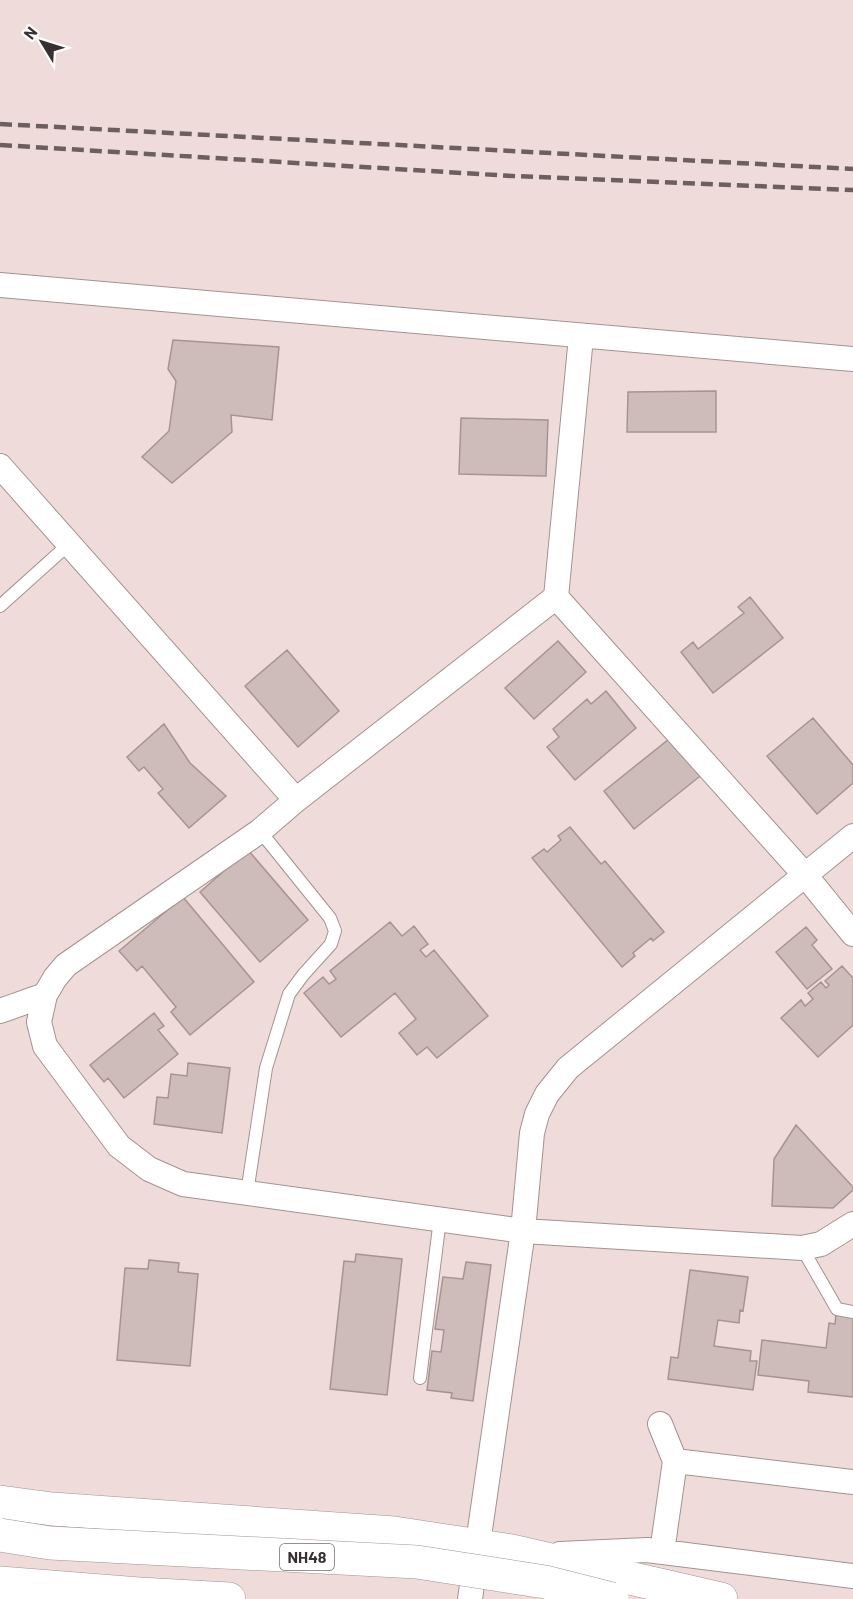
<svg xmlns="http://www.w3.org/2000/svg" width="853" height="1599" font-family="Barlow,sans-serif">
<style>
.building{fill:#cebcba;stroke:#a69493;stroke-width:1.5}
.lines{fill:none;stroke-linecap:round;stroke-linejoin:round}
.lane-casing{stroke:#a49291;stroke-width:14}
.street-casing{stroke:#a49291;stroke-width:26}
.secondary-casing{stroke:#a49291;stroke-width:34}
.highway-casing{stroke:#a49291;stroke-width:34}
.lane{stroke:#fff;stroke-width:12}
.street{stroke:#fff;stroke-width:24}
.secondary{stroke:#fff;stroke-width:33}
.highway{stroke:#fff;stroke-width:33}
.rail{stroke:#6b605f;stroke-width:4.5;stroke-dasharray:12 6;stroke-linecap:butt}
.highway-bridge-casing{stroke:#a49291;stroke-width:34;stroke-linecap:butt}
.highway-bridge{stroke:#fff;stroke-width:33}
.labels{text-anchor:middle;stroke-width:4.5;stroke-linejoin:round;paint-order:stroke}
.shield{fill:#fff;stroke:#746e6e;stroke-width:1.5}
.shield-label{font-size:16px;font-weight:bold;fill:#383030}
</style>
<rect width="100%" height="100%" fill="#efdcda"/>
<!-- building -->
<path class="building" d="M173,340L279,347L272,420L231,415L232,432L172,483L142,457L169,431L176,381L168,369Z
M716,391V432H627L628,392Z
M461,418L548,420L546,476L459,474Z
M750,597L783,638L713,693L681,652L693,642L698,649L744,613L738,607Z
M558,641L586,672L534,719L505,688Z
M287,650L339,711L298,747L245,686Z
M606,691L636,728L575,780L547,747L559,737L553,729L587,699L591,704Z
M813,718L853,765V783L817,814L767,756Z
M164,724L190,763L226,796L189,828L158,793L163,789L144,767L139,771L127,757Z
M674,735L704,773L634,829L604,791Z
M570,827L601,864L605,861L664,932L653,941L651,938L633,953L635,956L622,967L532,858L544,849L547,852L561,840L558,836Z
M248,850L308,920L260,962L200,892Z
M183,897L254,982L190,1035L171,1012L176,1007L142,966L137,971L119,951Z
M390,922L402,936L414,926L428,944L420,950L426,957L434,950L488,1016L437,1058L427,1047L417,1055L399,1033L416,1019L395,993L341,1037L304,993L323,977L329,984L336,979L330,971Z
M806,927L817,940L812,945L832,969L807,989L776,952Z
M842,966L853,978V1025L818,1057L781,1018L801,1000L805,1006L813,999L808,993L821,982L826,988L829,985L825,981Z
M154,1013L164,1026L158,1030L178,1054L124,1098L108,1078L104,1082L90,1065Z
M188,1063L230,1068L222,1133L154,1124L157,1097L168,1098L171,1074L187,1076Z
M796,1125L853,1187V1190L833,1208L772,1206L774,1159Z
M356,1254L402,1259L387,1395L330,1389L344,1261L355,1262Z
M149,1260L179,1263L178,1272L198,1274L190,1366L117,1360L125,1268L148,1269Z
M466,1262L491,1265L473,1401L451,1398L452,1393L427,1390L432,1351L441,1352L444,1330L435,1329L443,1277L463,1279Z
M690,1270L748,1277L743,1311L740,1310L739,1323L718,1320L714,1346L751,1351L750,1361H757L753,1390L668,1379L671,1357L678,1358Z
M836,1314L853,1316V1397L808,1392L809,1381L758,1375L762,1340L826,1348L829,1323L835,1324Z"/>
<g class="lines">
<!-- lane casing -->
<g class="lane-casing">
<path id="lane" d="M0,606L69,544
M247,1193L266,1068L289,994L303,975L331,944L335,931L330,918L260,831
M802,1248L837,1309L853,1312
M420,1378L440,1219"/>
</g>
<!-- street casing -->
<g class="street-casing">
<path id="street" d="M0,285L853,359
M581,337L556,597L296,800L260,831L66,965L55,978L45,995L39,1022L45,1046L119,1146L149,1169L183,1184L523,1231L802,1248L821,1244L853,1224
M0,466L296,800
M556,597L805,875L853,934
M0,1011L45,995
M660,1424L675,1461L662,1552
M675,1461L853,1482
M560,1554L647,1550L853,1576
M470,1599L523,1231L532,1133L537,1114L547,1094L568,1068L853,836"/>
</g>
<!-- secondary casing -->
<g class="secondary-casing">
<path id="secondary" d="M0,1502L52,1509L394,1533L512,1551L721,1599"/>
</g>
<!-- highway casing -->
<g class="highway-casing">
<path id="highway" d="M0,1583L139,1594L229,1599"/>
</g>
<!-- lane -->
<use href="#lane" class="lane"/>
<!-- street -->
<use href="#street" class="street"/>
<!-- secondary -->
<use href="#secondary" class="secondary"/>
<!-- highway -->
<use href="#highway" class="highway"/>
<!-- rail -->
<path class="rail" d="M0,124L853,169
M0,145L512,176L853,190"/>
<!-- highway-bridge casing -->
<g class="highway-bridge-casing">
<path id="highway-bridge" d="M0,1535L50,1543L417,1562L545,1582L612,1599"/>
</g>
<!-- highway-bridge -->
<use href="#highway-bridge" class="highway-bridge"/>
</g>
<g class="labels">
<!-- shield labels -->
<rect class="shield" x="280" y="1544" width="54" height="26" rx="4.5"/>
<g class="shield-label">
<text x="307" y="1563">NH48</text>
</g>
</g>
<!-- north arrow -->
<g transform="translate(42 42) rotate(308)" stroke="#ffffff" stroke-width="4.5" paint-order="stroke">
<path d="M0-4.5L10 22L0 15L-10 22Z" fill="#383030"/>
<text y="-9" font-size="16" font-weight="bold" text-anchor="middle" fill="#383030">N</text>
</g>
</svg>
